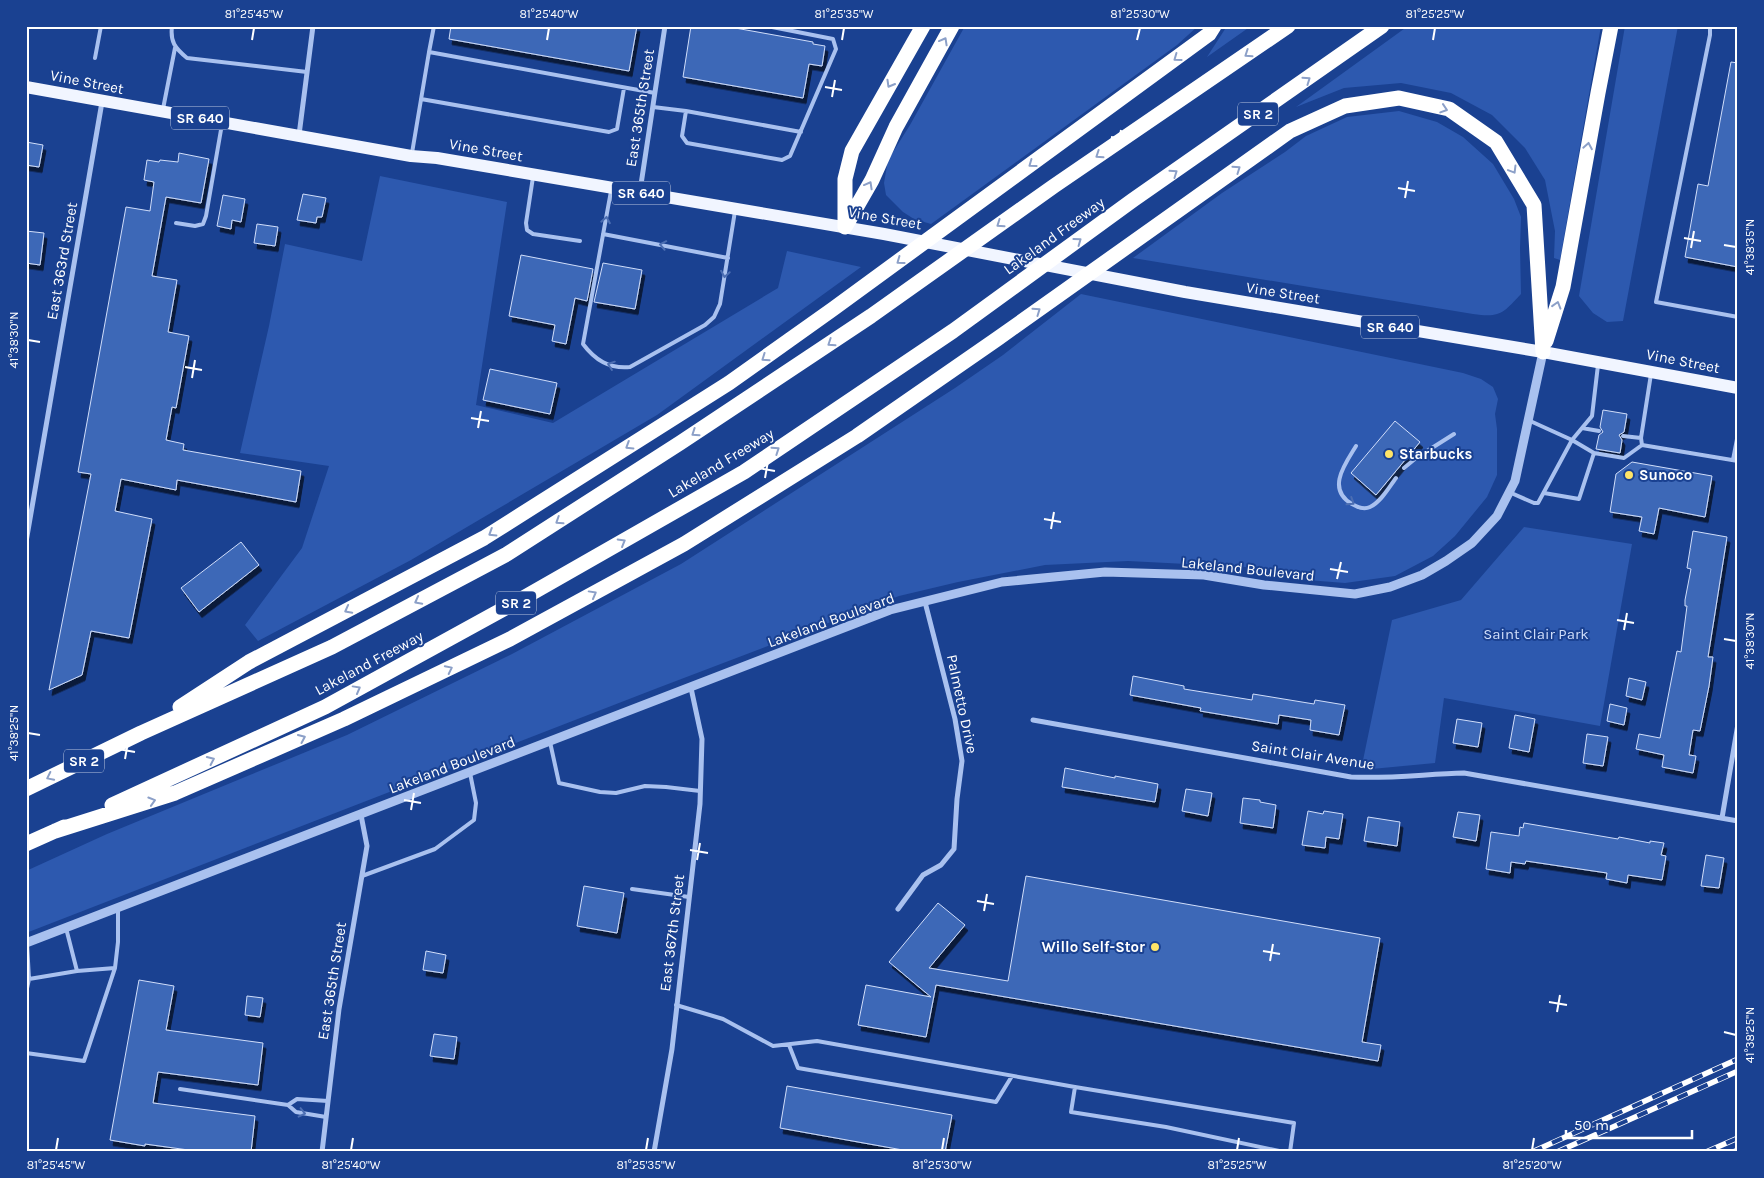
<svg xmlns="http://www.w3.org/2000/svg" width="1764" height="1178" font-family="Karla,sans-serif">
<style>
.green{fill:#2d59af}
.building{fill:#3e67b7;stroke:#d0defa;filter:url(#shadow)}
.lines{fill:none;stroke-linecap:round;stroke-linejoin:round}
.service{stroke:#a9c1ef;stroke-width:4}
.minor{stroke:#a9c1ef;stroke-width:5}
.tertiary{stroke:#a9c1ef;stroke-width:9}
.primary{stroke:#f1f5ff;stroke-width:12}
.motorway{stroke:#fff;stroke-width:15}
.rail-casing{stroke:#fff;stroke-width:5.5}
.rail{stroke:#1a4191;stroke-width:4;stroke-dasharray:11;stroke-linecap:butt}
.oneway{stroke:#8ca0c8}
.oneway2{stroke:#4c6eb2}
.ticks{fill:none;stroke:#fff;stroke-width:2}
.poi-dot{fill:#ffe467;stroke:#1a4191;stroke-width:2}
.labels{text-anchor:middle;stroke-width:4;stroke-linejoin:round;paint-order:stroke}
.shield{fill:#1a4191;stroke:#bac6de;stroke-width:1}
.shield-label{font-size:14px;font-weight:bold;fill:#fff}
.street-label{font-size:15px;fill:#fff;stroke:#1a4191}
.poi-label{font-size:15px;font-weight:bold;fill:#fff;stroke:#1a4191;text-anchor:start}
.park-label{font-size:15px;fill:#d0defa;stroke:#1a4191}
.neatline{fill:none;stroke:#fff;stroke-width:2}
.ticks-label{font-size:12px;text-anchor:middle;fill:#fff}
</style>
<defs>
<filter id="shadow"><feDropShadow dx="3" dy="5.5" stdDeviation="0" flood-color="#0009"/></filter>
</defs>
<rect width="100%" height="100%" fill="#1a4191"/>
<!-- green -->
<path class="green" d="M965,26H1198L1177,45L931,224L914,219L903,212L886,195L884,183L888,160L910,125Z
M1227,26H1251L1207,57Z
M1408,26H1601L1560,260L1554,258L1555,231L1545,180L1525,148L1492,115L1451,93L1401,83L1344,88L1296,107Z
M1625,26H1678L1623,321L1607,322L1593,313L1579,296Z
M1399,111L1437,122L1463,137L1493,164L1514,199L1521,217L1520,248L1521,294C1503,313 1501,318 1473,314L1133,258L1222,193L1285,152L1306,136L1347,117Z
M380,176L507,202L476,405L553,423L778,288L787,251L861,267L657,415L411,560L258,641L245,625L302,548L329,466L240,453L269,326L285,244L362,261Z
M1081,294L1463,373L1481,379L1493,387L1498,399L1495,414L1497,429V475L1487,497L1455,536L1433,556L1395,576L1345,583L1307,580L1245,567L1128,561L1045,565L958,582L899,596L655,689L26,933V871L107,834L347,735L512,654L681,564L955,388L1003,355Z
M1524,527L1632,544L1600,726L1444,698L1435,763L1361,770L1392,620L1461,600Z"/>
<!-- building -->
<path class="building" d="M451,26H637L629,71L449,39Z
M691,26H724L813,42V44L825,46L822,66L809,64L803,98L683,77Z
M1731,62L1738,63V267L1685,257L1698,184L1708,186Z
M26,142L43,145L39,167L26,165Z
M179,153L209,159L201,203L166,197L152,276L177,280L168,332L189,336L176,408L172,407L166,440L184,444L183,450L301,471L296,502L177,480L176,490L121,479L115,511L152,519L129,638L91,631L82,675L49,690L91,474L78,472L126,207L150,211L154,182L144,180L147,160L159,162L160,160L178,162Z
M303,194L326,198L322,217H317L316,223L297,220Z
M223,195L245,199L241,222L232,220L231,229L217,226Z
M257,224L278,227L275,246L254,243Z
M26,231L44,233L40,265L26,263Z
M521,255L593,269L587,301L575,298L566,344L552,341L555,325L509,316Z
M603,263L642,270L635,309L594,302Z
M490,369L557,383L550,414L483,400Z
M1603,410L1627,414L1624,432L1619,435L1622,440L1620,453L1596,449L1599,435L1603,432L1600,427Z
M1395,421L1420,442L1376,495L1351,473Z
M1632,462L1712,476L1705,517L1659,508L1654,534L1639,531L1642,517L1610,512L1616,474Z
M1693,531L1727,537L1708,657H1713L1709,686L1700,731L1693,730L1689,755L1696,756L1693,773L1662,767L1664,755L1636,749L1639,734L1660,738L1677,651L1681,652L1687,606H1685V600L1691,569L1687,568Z
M241,542L259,565L199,612L181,588Z
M1133,676L1184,686V689L1252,700L1253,694L1314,704L1315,700L1345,705L1339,735L1310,730L1311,720L1279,715L1278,724L1200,711L1201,708L1130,695Z
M1629,678L1646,682L1642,700L1626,696Z
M1610,704L1627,708L1624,725L1607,721Z
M1515,715L1535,719L1529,752L1509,748Z
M1457,719L1482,723L1478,747L1453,743Z
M1587,734L1608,737L1603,766L1583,763Z
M1065,768L1115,778V776L1158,784L1155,802L1062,787Z
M1186,789L1212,793L1208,816L1182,811Z
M1243,798L1260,800V802L1276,805L1273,828L1240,823Z
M1308,811L1323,814L1324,811L1343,814L1339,839L1326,837L1325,848L1302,845Z
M1458,812L1480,815L1476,841L1453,837Z
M1368,817L1400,822L1397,846L1364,841Z
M1524,823L1618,839L1619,837L1650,843V841L1664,843L1661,855L1666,856L1662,880L1628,875L1627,883L1606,879L1607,873L1526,861L1525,864L1511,862L1510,873L1486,869L1491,832L1519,836L1520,827L1523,828Z
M1706,855L1724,858L1719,888L1701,886Z
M1026,876L1380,938L1362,1042L1381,1045L1378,1061L936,985L926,1037L858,1025L866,985L931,997L889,962L938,903L965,925L929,968L1008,981Z
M584,886L624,893L617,933L577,926Z
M426,951L446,955L443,973L423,970Z
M139,980L174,986L166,1030L263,1043L258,1085L158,1072L153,1103L255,1116L251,1152H203L145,1144V1146L110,1140Z
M247,996L263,998L260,1017L245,1015Z
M434,1034L457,1037L454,1059L430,1056Z
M787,1086L952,1115L945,1152H914L780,1128Z"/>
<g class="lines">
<!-- service -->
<path class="service" d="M172,26C170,42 175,48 187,58L307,72
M1710,26V35L1656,302L1738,317
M429,52L434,26
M95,58L101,26
M421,99L609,132L617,129L624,88
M653,107L686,111L682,136L687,143L782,160L790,156L836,49L833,39L767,26
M163,109L175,48
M686,111L801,132
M412,153L429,52L655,93
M533,177L526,223L527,230L533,234L580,241
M611,191L583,344C595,360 609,369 630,367L705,325L714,317L720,304L735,211
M176,223L195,226L203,224L206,216L222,124
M603,234L728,258
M1651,374L1641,438L1642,445L1738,461
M1528,420L1572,440L1594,453
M1582,428L1599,431
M1623,436L1641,438
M1356,446C1345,464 1326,489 1352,504C1357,507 1364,510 1370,507C1381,502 1389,487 1396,478
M1733,460L1738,434
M1404,468L1416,458L1454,434
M1509,492L1534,503H1538L1572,440L1592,416L1598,365
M1544,493L1579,499L1594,453L1624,458L1642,445
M550,742L559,783L600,792L616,793L645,786L666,787L700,791
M362,876L435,849L474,820L476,803L470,773
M632,889L689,897
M66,928L77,971L115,968
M29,979L77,971
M26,993L29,979L27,943
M676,1005L723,1019L773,1046L817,1041L1075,1087L1294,1123L1290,1152
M789,1045L798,1068L996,1102L1012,1076
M26,1053L84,1061L115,968L118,942V910
M1075,1087L1071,1112L1166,1127L1284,1152
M180,1089L288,1105
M326,1117L296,1112L288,1105L297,1099L328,1101"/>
<!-- minor -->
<path class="minor" d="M299,135L313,26
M640,191L665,26
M26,542L102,102
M1033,720L1351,777C1389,779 1426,774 1464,773L1738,821
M1722,818L1738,724
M898,909L923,875L941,865L954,849L957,799L962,761L955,719L925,602
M322,1152L339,1009L367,846L361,815
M654,1152L672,1049L700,804L702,739L691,688"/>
<!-- tertiary -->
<path class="tertiary" d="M26,943L890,610L1002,582L1105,572L1204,575L1264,585L1355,594L1390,587L1422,575L1446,561L1472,543L1497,516L1515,481L1543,352"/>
<!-- primary -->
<path class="primary" d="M26,87L411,156L437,158L884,234L1185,292L1543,352L1738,388"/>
<!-- motorway -->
<path class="motorway" d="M845,226V179L852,151L923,26
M845,227L872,180L896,127L952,26
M1546,341L1563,287L1598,93L1611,26
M180,707L249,662L484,538L729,383L833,309L1209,34L1214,26
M26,789L141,733L332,647L507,554L680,443L871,316L1054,186L1288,26
M112,805L325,707L518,601L744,472L953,331L1133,200L1382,26
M55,831L175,793L344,719L510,639L684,544L857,436L997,339L1290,131L1345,106L1399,98L1449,109L1496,142L1534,205L1543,352
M26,844L64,827"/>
<!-- rail casing -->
<g class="rail-casing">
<path id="rail" d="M1532,1152L1738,1059
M1557,1152L1738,1071
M1706,1152L1738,1138
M1733,1152L1738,1150"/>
</g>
<!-- rail -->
<use href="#rail" class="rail"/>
</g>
<!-- one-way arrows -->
<defs><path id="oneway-chevron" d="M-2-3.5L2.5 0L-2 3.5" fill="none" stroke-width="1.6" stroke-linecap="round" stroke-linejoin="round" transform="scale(1.25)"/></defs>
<g class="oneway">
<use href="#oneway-chevron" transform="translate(944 41) rotate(-61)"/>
<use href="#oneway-chevron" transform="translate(1248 54) rotate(146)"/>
<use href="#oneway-chevron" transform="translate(1177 58) rotate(144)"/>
<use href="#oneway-chevron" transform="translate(1307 80) rotate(-35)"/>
<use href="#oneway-chevron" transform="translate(890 84) rotate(120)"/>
<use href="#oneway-chevron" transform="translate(1444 109) rotate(18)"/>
<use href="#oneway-chevron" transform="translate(1588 146) rotate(-80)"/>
<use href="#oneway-chevron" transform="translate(1099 155) rotate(146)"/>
<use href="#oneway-chevron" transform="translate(1032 164) rotate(144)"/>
<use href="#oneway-chevron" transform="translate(1237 169) rotate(-35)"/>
<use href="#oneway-chevron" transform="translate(1513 170) rotate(59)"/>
<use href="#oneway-chevron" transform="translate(1174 173) rotate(-35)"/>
<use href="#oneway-chevron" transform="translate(869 185) rotate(-61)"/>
<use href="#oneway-chevron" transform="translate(1000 224) rotate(145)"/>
<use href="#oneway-chevron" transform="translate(1078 241) rotate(-36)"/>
<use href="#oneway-chevron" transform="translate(900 261) rotate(144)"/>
<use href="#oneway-chevron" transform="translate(1557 305) rotate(-73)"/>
<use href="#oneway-chevron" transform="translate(1037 311) rotate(-35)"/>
<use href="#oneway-chevron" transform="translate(831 343) rotate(146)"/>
<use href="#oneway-chevron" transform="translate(765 358) rotate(145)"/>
<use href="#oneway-chevron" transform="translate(695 433) rotate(146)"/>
<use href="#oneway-chevron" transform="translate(629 446) rotate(148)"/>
<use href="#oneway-chevron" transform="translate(776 450) rotate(-34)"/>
<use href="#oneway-chevron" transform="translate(559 521) rotate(147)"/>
<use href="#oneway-chevron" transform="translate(492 533) rotate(148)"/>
<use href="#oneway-chevron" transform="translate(622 542) rotate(-30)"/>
<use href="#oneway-chevron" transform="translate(593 594) rotate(-29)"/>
<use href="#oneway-chevron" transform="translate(418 601) rotate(152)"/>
<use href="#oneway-chevron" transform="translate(348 610) rotate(152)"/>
<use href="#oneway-chevron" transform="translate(449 669) rotate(-26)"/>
<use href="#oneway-chevron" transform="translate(357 689) rotate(-29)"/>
<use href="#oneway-chevron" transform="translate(302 738) rotate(-24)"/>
<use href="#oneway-chevron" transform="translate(211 760) rotate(-25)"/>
<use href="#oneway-chevron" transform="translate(50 777) rotate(154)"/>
<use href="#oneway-chevron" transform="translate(152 801) rotate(-17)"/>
</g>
<g class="oneway2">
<use href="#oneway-chevron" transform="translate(606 220) rotate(-80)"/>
<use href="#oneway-chevron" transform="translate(663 245) rotate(-169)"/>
<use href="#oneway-chevron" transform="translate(725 274) rotate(99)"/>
<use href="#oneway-chevron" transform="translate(611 365) rotate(-161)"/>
<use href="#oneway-chevron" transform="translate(1351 502) rotate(33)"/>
<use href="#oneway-chevron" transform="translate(302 1113) rotate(13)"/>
</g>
<!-- ticks -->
<path class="ticks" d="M252,40L254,28M547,40L549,28M842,40L844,28M1137,40L1140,28M1433,40L1435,28M825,87L842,90M832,97L835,80M1111,137L1129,140M1118,147L1121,130M1398,188L1415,191M1405,198L1408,181M1684,238L1701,241M1724,245L1736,247M1691,248L1694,231M28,340L40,342M185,367L202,370M192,378L195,360M471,418L489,421M478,428L481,411M758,468L775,471M765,478L768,461M1044,519L1061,522M1051,529L1054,512M1330,569L1348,572M1337,579L1341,562M1617,620L1634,623M1624,630L1627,613M1724,639L1736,641M28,733L40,735M118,749L135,752M125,759L128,742M404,800L421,803M411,810L414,793M690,850L708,853M697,860L700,843M977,901L994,904M984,911L987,894M1263,951L1280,954M1270,961L1273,944M1549,1002L1567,1005M1557,1012L1560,995M1724,1032L1736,1035M56,1150L58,1138M351,1150L353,1138M646,1150L648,1138M942,1150L944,1138M1237,1150L1239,1138M1532,1150L1534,1138"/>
<!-- markers -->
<g class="poi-dot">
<circle cx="1389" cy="454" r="5"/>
<circle cx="1629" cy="475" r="5"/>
<circle cx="1155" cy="947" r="5"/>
</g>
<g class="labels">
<!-- shield labels -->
<g class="shield">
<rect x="1238" y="102.5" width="40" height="23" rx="4"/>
<rect x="171" y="106.5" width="58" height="23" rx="4"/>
<rect x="612" y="181.5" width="58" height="23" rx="4"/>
<rect x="1361" y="315.5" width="58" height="23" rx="4"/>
<rect x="496" y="591.5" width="40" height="23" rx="4"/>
<rect x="64" y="749.5" width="40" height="23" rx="4"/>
</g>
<g class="shield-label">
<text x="1258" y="119">SR 2</text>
<text x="200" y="123">SR 640</text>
<text x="641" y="198">SR 640</text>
<text x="1390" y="332">SR 640</text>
<text x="516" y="608">SR 2</text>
<text x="84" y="766">SR 2</text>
</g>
<!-- street labels -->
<g class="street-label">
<text transform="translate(87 82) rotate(11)" y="5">Vine Street</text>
<text transform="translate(640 108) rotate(-81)" y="5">East 365th Street</text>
<text transform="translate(486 150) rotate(10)" y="5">Vine Street</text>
<text transform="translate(885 218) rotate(10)" y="5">Vine Street</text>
<text transform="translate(1054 236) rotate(-36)" y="5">Lakeland Freeway</text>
<text transform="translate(62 261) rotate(-80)" y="5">East 363rd Street</text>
<text transform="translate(1283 293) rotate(9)" y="5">Vine Street</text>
<text transform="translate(1683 361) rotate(11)" y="5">Vine Street</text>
<text transform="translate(721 463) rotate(-31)" y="5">Lakeland Freeway</text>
<text transform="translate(1248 569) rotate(6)" y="5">Lakeland Boulevard</text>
<text transform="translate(831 620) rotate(-20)" y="5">Lakeland Boulevard</text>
<text transform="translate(369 663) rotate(-28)" y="5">Lakeland Freeway</text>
<text transform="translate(962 704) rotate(78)" y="5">Palmetto Drive</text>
<text transform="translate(1313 755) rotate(9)" y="5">Saint Clair Avenue</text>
<text transform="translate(452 765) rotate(-21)" y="5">Lakeland Boulevard</text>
<text transform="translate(672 933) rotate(-83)" y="5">East 367th Street</text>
<text transform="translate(332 981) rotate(-81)" y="5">East 365th Street</text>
</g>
<!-- poi labels -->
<g class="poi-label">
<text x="1399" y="459">Starbucks</text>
<text x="1639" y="480">Sunoco</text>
<text x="1145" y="952" text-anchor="end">Willo Self-Stor</text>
</g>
<!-- park labels -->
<g class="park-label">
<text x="1536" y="639">Saint Clair Park</text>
</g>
</g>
<!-- border -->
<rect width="1764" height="1178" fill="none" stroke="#1a4191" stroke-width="55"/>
<!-- scale -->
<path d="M1566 1130v8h126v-8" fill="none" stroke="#ffffff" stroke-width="2.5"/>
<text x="1574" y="1130" font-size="15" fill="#ffffff" stroke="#1a4191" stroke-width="4" paint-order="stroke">50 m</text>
<rect x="28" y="28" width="1708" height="1122" class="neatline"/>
<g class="ticks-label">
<text x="254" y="18">81°25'45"W</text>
<text x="549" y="18">81°25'40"W</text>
<text x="844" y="18">81°25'35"W</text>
<text x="1140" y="18">81°25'30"W</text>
<text x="1435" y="18">81°25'25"W</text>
<text transform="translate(1750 247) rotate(-90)" y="4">41°38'35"N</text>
<text transform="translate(14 340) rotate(-90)" y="4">41°38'30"N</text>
<text transform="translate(1750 641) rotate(-90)" y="4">41°38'30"N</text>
<text transform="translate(14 733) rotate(-90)" y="4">41°38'25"N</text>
<text transform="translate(1750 1035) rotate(-90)" y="4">41°38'25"N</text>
<text x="56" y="1169">81°25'45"W</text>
<text x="351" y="1169">81°25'40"W</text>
<text x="646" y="1169">81°25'35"W</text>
<text x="942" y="1169">81°25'30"W</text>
<text x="1237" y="1169">81°25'25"W</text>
<text x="1532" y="1169">81°25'20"W</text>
</g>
</svg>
